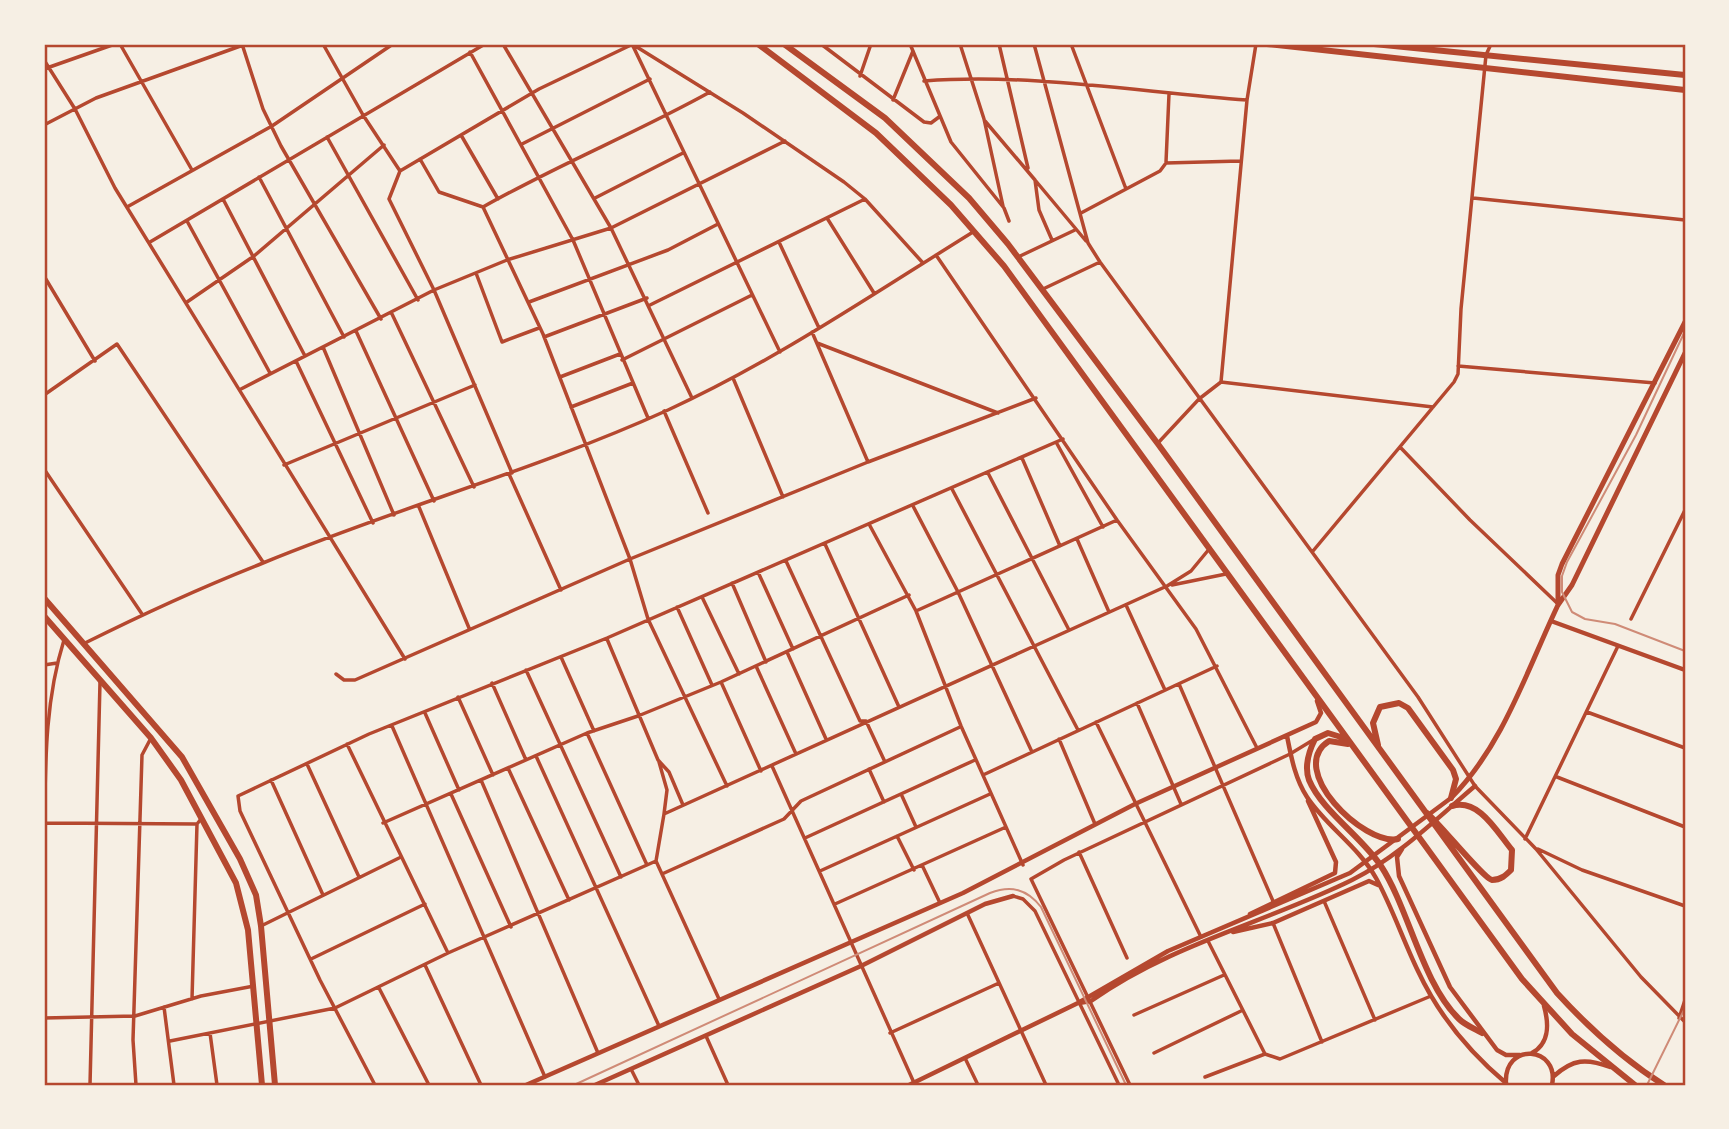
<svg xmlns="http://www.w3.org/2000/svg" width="1729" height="1129" font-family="'DejaVu Sans',sans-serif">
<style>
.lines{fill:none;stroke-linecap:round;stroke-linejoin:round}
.minor{stroke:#b5482f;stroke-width:3.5}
.tertiary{stroke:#b5482f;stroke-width:4.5}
.secondary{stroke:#b5482f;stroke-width:5}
.primary{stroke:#b5482f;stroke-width:6}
.trunk{stroke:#b5482f;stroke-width:6}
.tram{stroke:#cf8b77;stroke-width:2}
.neatline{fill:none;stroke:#b5482f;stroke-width:2.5}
</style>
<rect width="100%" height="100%" fill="#f6efe4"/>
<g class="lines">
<!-- minor -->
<path class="minor" d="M120,44L192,170
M242,44L263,109L281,146L381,319
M323,44L363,115L400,171
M503,44L611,228L692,398
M632,44L743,113L844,182L865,199L923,263
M632,44L780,352
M821,44L924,122L931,123L939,117
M910,44L951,142L1004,208L1009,221
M960,44L984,119L1003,206
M999,44L1028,168
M1034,44L1088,243L1100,262L1418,697L1475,786L1536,849L1641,977L1685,1022
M1071,44L1126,189
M470,52L573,240L648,418
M44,60L75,109L115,188L405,659
M44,69L115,44
M860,76L871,44
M924,81C1032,73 1139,92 1247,100
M893,100L913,51
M985,121L1035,180L1039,210L1052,240
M44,125L96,98L246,44
M461,135L498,199
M327,137L418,300
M522,144L650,79
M420,159L439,192L483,207C557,165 636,133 710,92
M1166,162L1169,94
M400,171L389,199L434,290L512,473
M400,171L539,89L631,45
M259,177L344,337
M1035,180L1086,241
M595,198L683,153
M1473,198L1685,220
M223,199L305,356
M127,207L272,126L393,44
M483,207L543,334L630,559L648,619L727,786
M1081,213L1160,171L1166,163L1240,161
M827,218L874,293
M187,221L270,373
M150,242L485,44
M779,242L819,328
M936,255L1117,520L1196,629L1257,748
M1018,257L1075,230
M476,273L502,342L539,328
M44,276L95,361
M1043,289L1100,262
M187,302L254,256L384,145
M529,302L668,250L718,224
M650,305L865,199
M392,314L474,487
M356,331L434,501
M812,332L868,462
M544,337L647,298
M817,343L998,413
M323,347L394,515
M622,360L752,295
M296,361L373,523
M1458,366L1655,383
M560,377L620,354
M733,378L783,497
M1221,382L1247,100L1256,44
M241,389L434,290L507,260L611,228L785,141
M44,395L117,344L263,562
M571,407L633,383
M664,411L708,513
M1056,442L1103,527
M1158,443L1199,399L1221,382L1433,407
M1400,447L1470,520L1557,603
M1022,458L1060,546
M284,465L475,385
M44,469L142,614
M988,473L1069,630
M509,474L561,590
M952,489L1078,730
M913,506L958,592L1032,752
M419,507L469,628
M869,524L916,611L961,726L1023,865
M1077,539L1109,612
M825,544L899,707
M1313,551L1454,382L1458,374L1461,309L1486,55L1491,44
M786,561L860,721H866L885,762
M758,572L793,649
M732,583L766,662
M1172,585L1226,574
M702,597L739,674
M1126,605L1165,690
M677,607L712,685
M916,611L1117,520
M1631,619L1685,510
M607,639L658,760L669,772L683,805
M85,643C143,614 202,587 263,563C396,508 536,470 668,410C775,361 873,294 973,232
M787,652L826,739
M561,657L594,731
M44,665L57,663
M756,666L796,754
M526,670L621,877
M336,674L344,680H355L630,559L868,462L1036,398
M721,682L761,771
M492,683L526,760
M1179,684L1273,901
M458,697L493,775
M1137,703L1181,804
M1587,712L1685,748
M425,713L459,790
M1096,722L1201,937
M392,726L545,1077
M587,733L647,865
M1059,739L1095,824
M347,744L448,953
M536,756L659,1026
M659,762L667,790L664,814
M307,764L359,877
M772,766L915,1085
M508,768L569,900
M869,769L884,802
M983,775L1217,666
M1557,777L1685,827
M271,780L323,895
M481,780L598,1053
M451,794L511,927
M902,796L916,827
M46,823L197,824
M383,823L587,733L638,716L721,682L909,595
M897,836L914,870
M805,838L975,760
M1525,839L1618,646
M1538,849L1582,870L1685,906
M1079,852L1127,958
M44,855C46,783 42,710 64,640
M922,865L940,903
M820,871L990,794
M662,874L784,819L801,801L960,727
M1013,896L1023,899L1035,911L1119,1085
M1324,901L1375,1020
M835,904L1006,827
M967,913L1046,1085
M1273,923L1322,1042
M261,926L399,858
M1208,941L1265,1054L1280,1059L1431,996
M311,959L425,904
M425,965L481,1085
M379,988L429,1085
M192,999L197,824L201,819
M719,999L656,861L664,814L1167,586L1191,571L1210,548
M164,1007L174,1085
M1134,1015L1224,975
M44,1018L135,1016L201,996L254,986
M1679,1018L1685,1000
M210,1033L217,1085
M890,1033L999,983
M706,1036L728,1085
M170,1041L335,1008L448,953L656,861
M1154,1053L1241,1011
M965,1058L978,1085
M631,1069L639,1085
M1205,1077L1265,1054
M90,1085L100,682
M136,1085L133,1040L142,755L151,738
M375,1085L320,980L240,811L238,796L369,734L607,638L1063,439
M1130,1085L1031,879L1064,860L1290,754L1313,740"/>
<!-- tertiary -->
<path class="tertiary" d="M1551,621L1685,670
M1287,736C1291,756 1295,779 1307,797C1326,826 1358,846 1376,878C1392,907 1403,940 1418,971C1439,1016 1468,1051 1506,1083
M1402,849L1397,857L1399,876L1450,987L1497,1050L1506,1055H1520
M1250,914L1335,873L1336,862L1308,801
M1233,932L1273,923L1369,881L1378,885
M1079,1003L1091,1001C1169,945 1267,922 1352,880C1398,857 1436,819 1475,786
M1532,1053C1550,1043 1549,1024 1544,1006
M1554,1076C1573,1059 1586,1058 1610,1067
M1506,1084C1503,1041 1560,1046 1552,1085
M526,1085L963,893L1135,804L1316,722L1321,713L1317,701
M595,1085L861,966L985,904L1013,896
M909,1085L1078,1003L1168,951L1350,873L1451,798"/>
<!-- secondary -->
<path class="secondary" d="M1558,605V575L1562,564L1685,322
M1451,798C1503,746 1527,670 1558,605L1572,585L1685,353"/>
<!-- primary -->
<path class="primary" d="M1267,44L1685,90
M1374,44L1685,75
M44,598L182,757L240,859L256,895L261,926L275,1085
M44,616L151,738L181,780L236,883L248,930L262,1085"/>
<!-- trunk -->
<path class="trunk" d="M758,44L876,133L951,205L1004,266L1522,979L1572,1034L1635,1085
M784,44L885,118L969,198L1008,244L1158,444L1557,993C1589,1028 1624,1060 1664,1085
M1344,738L1328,733L1315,739C1309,751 1304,766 1309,780C1322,811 1362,837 1381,866C1409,909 1422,983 1459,1019C1465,1025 1475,1029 1482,1033
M1348,744L1329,741C1285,769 1364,846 1398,839
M1378,745L1373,723L1380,707L1399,703L1408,708L1453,770L1456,779L1451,798
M1427,813C1440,824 1484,879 1492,880C1501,880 1506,875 1511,870L1512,850C1497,832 1479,798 1452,806"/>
<!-- tram -->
<path class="tram" d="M1685,331L1636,435L1567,562L1562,576V592L1572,612L1585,619L1615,624L1685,651
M574,1085L990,893C1011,885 1027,889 1041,907L1126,1085
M1647,1085L1685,1008"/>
</g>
<!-- border -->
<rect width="1729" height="1129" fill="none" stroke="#f6efe4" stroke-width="91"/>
<rect x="46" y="46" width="1638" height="1038" class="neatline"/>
</svg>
